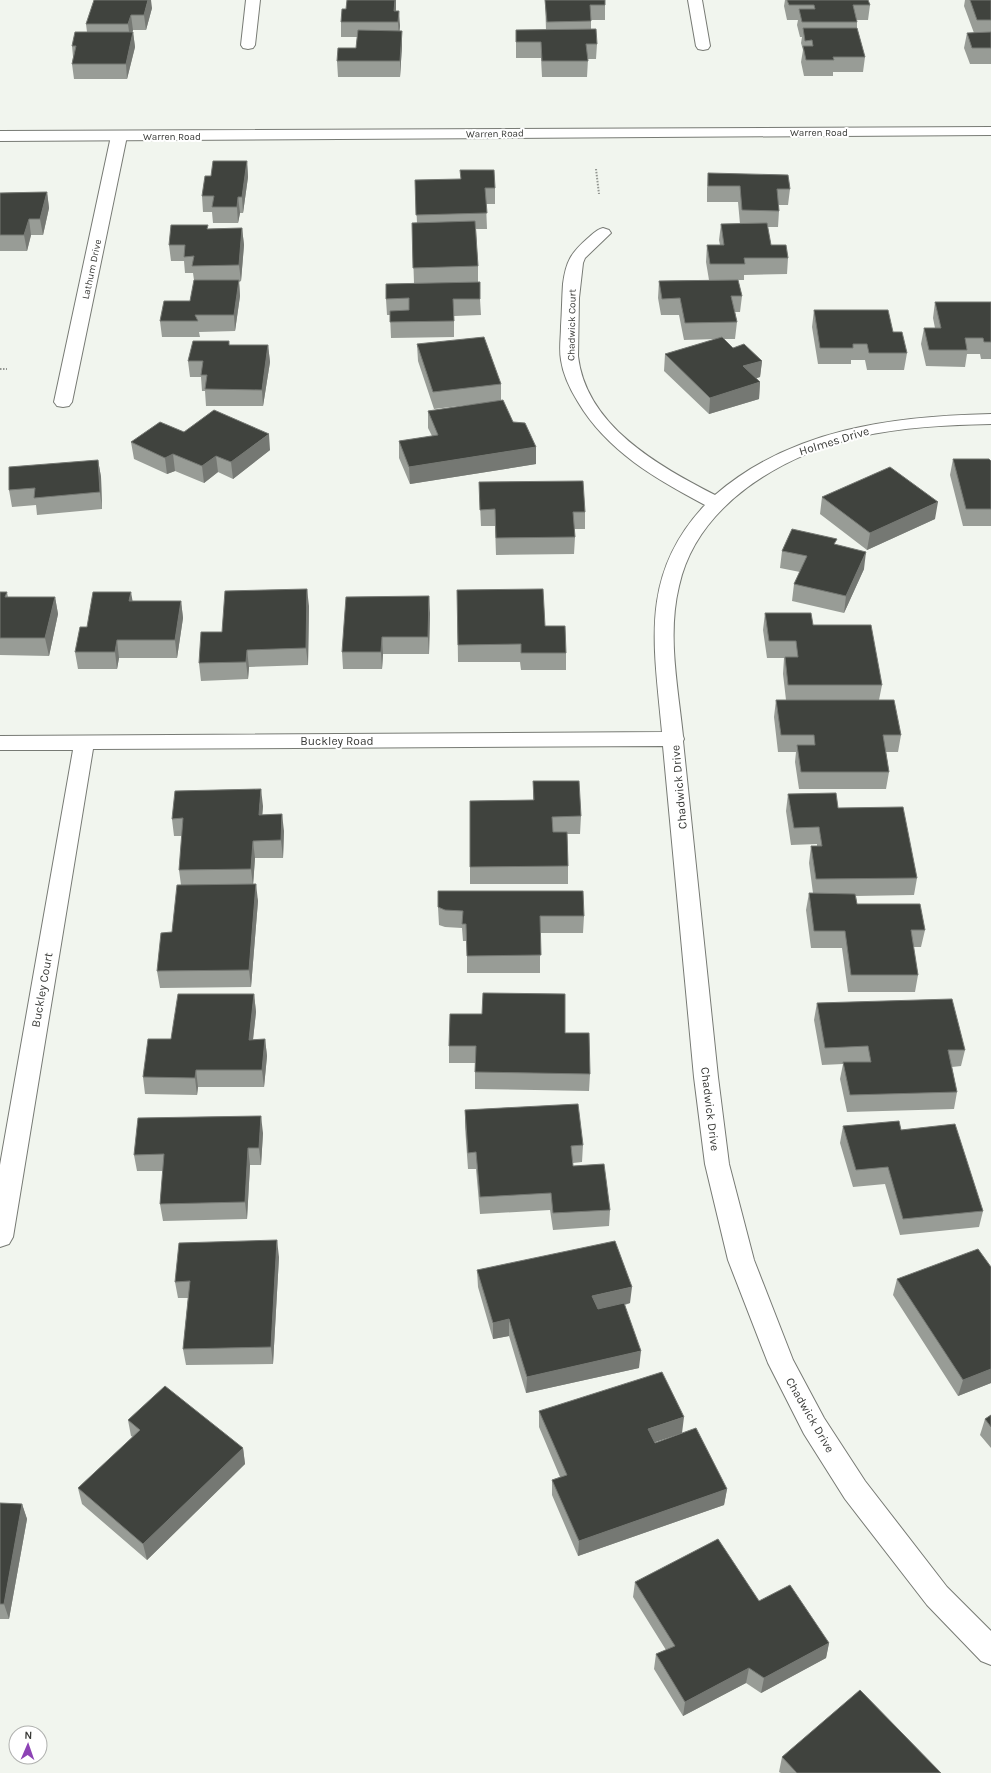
<svg xmlns="http://www.w3.org/2000/svg" width="991" height="1773" font-family="Karla,sans-serif">
<style>
.lines{fill:none;stroke-linecap:round;stroke-linejoin:round}
.minor-casing{stroke:#777a74;stroke-width:2}
.secondary-casing{stroke:#777a74;stroke-width:2}
.path{stroke:#939691;stroke-width:2;stroke-dasharray:1.5 1.5;stroke-linecap:butt}
.minor{fill:#fff;fill-rule:evenodd}
.secondary{fill:#fff;fill-rule:evenodd}
.wall{fill:#989c96}
.shaded-wall{fill:#757873}
.building{fill:#40433e;stroke:#757873}
.labels{text-anchor:middle;stroke-width:4;stroke-linejoin:round;paint-order:stroke}
.far-street-label{font-size:10px;fill:#3a3b38;stroke:#fff}
.street-label{font-size:12px;fill:#3a3b38;stroke:#fff}
</style>
<rect width="100%" height="100%" fill="#f1f5ee"/>
<g class="lines">
<!-- minor casing -->
<g class="minor-casing">
<path id="minor" d="M246,0H260L255,45L253,48L248,49L243,48L241,45Z
M688,0H702L710,46L708,49L703,50L698,49L696,46Z
M119,131L124,133L127,136L72,402L69,406L63,407L57,406L54,402L111,136L114,133Z
M603,228L609,230L611,233L585,258L583,263L579,298L578,356C586,426 659,466 715,495C791,429 894,416 991,414V424C947,425 902,427 859,437C783,455 697,504 679,586C667,635 678,687 683,736L684,739L683,741L718,1077L729,1164L754,1260L793,1360L824,1418L865,1481L947,1587L991,1631V1665L981,1661L927,1605L845,1499L804,1434L768,1363L728,1260L705,1164L694,1077L663,746L93,749L13,1237L9,1244L0,1247V1165L73,750H0V736L662,732C654,645 639,575 705,505C656,479 607,451 578,402C570,389 563,374 561,360C559,349 561,337 561,326C562,312 562,298 563,284C566,261 571,253 588,238C593,234 596,230 603,228Z"/>
</g>
<!-- secondary casing -->
<g class="secondary-casing">
<path id="secondary" d="M991,127V135L0,141V131Z"/>
</g>
<!-- path -->
<path class="path" d="M596,169L599,194
M0,369H7"/>
<!-- minor -->
<use href="#minor" class="minor"/>
<!-- secondary -->
<use href="#secondary" class="secondary"/>
</g>
<!-- wall -->
<path class="wall" d="M347,0H396V11L400,26L399,31L402,46L400,77H338L337,61L356,48L357,37H341V22L346,9Z
M545,0H605V20H591V29L597,44L596,59H588L587,77H542L541,58H516V30H546Z
M785,0H868L870,5L868,20H857V28L865,57L863,72H833V76H804L801,62L803,50L801,43L802,37H800L797,25L798,20H787L784,6Z
M965,0H991V64H970L964,48L967,33H974L964,6Z
M152,8L146,30H133L132,32H133L135,47L127,79H74L72,64L73,57L72,46L87,32L86,24Z
M247,161L248,177L243,213H240L238,223H213L212,212H203L202,196L211,176Z
M708,173L790,189L788,205H779V211L778,227H767L771,245L788,258L787,274L744,275V280H738L742,296L740,312H735L737,322L735,339H724L733,348L762,361L760,377L756,378L760,382L759,399L709,414L664,371L665,354L716,339L684,340L679,315H661L658,298L659,281L709,280L706,262L707,245H720L719,240L721,224H740L738,202H707V189Z
M415,180L495,188V204H486L487,229H476L478,266V282L480,299L481,315L454,316V337L391,338L390,315H387L386,299L414,283L412,223H417Z
M47,192L49,208L43,235H31L27,251H0V193Z
M242,228L244,245L241,281L239,282L240,296L235,331L199,332L200,337H162L160,321L190,301L194,280L193,273H185L184,261H171L169,245L208,229Z
M935,302H991V359H981L980,354H967L965,367L926,366L921,344L924,328H935L933,318Z
M814,310L893,332L907,353L904,370H867L865,360H851V364H818L812,327Z
M417,344L501,384V400L513,422L536,447V464L410,484L399,458V441L432,436L428,428V411L476,404L434,409L418,361Z
M230,345H268L270,362L263,406H206L205,391H202L201,377H190L188,361Z
M184,432L270,450L233,479L218,472L204,483L175,471L167,474L134,459L131,442Z
M953,459L991,461V526H963L950,475Z
M98,460L101,477L102,509L37,515L36,505L12,507L9,490Z
M479,482L585,512V529H574L575,537L574,554L496,555L495,526H481Z
M822,497L935,519L867,550L820,514Z
M836,545L864,569L844,613L792,601L794,584L800,572L780,568L782,551Z
M457,590L545,626L566,653V670H521L520,662H458Z
M0,592H7L8,597H55L58,614L49,656L0,655Z
M132,601H181L183,618L177,658H119L117,669H78L75,652L87,627Z
M309,606L308,665L249,667L248,679L201,681L199,663L222,632Z
M430,613L429,654H383L382,669H343L342,652Z
M765,613L813,625L882,685L879,700L901,735L898,752H886L889,772L886,789H799L795,762L796,752H778L774,717L776,700H786L783,674L784,658H767L763,630Z
M533,781L581,816L580,834H567L568,866V884H470V801L533,800Z
M788,794L838,808L917,878L914,895L856,896L857,904L925,930L921,947H913L918,975L915,992H848L842,948H811L806,910L809,893H813L809,863L811,846H817V844L791,845L786,811Z
M263,806L262,815L284,831L283,858H255L253,884L258,901L251,987L160,988L157,971L172,932L181,885L179,870L182,836H174L172,819Z
M438,907L584,916L583,933H540V973H467V941H463L462,928L445,927L439,925Z
M254,994L256,1012L253,1040L265,1039L267,1056L264,1087H198L197,1095L145,1094L143,1077L171,1039Z
M817,1003L965,1050L961,1066L952,1067L957,1092L954,1109L847,1112L840,1079L843,1064L822,1065L814,1020Z
M565,1033L590,1074L589,1091L475,1089V1063H449V1046Z
M465,1110L583,1145L582,1162L573,1163V1166L610,1210L609,1226L553,1230L550,1210L480,1214L476,1169H468L465,1127Z
M843,1126L901,1130L983,1211L979,1227L900,1235L885,1184L853,1187L840,1143Z
M263,1133L261,1165H250L247,1219L163,1221L160,1204L163,1171H137L134,1155Z
M279,1257L273,1364L186,1365L183,1349L188,1298H178L175,1282Z
M991,1267V1383L958,1396L893,1295L897,1279Z
M477,1270L630,1303L625,1305L639,1368L526,1393L509,1336L493,1339L478,1287Z
M539,1411L682,1433L654,1442L727,1489L724,1505L578,1556L552,1495V1480L560,1477L539,1427Z
M991,1415V1448L980,1435L985,1419Z
M128,1420L243,1448L245,1464L147,1560L82,1504L78,1488L133,1437L131,1436Z
M0,1503L22,1504L27,1519L9,1619H0Z
M635,1582L759,1601L829,1643L826,1658L761,1693L746,1683L683,1716L654,1669L656,1654L666,1650L633,1597Z
M782,1757L941,1773H781L779,1772Z"/>
<!-- shaded-wall -->
<path class="shaded-wall" d="M148,0H151L152,8L146,30L144,15Z
M395,0H396V8L395,22L394,11Z
M399,11L400,26L399,38L398,22Z
M131,15L133,30L130,39L128,24Z
M402,31V46L400,77V61Z
M133,32L135,47L127,79L126,64Z
M247,161L248,177L243,213L242,197Z
M47,192L49,208L43,235L40,219Z
M238,197L240,213L238,223L237,207Z
M29,219L31,235L27,251L24,235Z
M242,228L244,245L241,281L239,265Z
M239,280L240,296L235,331L234,315Z
M268,345L270,362L263,406L262,390Z
M762,361L760,377L742,383L743,366Z
M760,382L759,399L709,414L710,398Z
M269,434L270,450L233,479L231,462Z
M536,447V464L410,484L409,467Z
M173,454L175,471L167,474L165,458Z
M216,456L218,472L204,483L202,466Z
M98,460L101,477L102,509L100,492Z
M938,502L935,519L867,550L870,533Z
M866,552L864,569L844,613L846,596Z
M307,589L309,606L308,665L306,648Z
M131,592L134,609L129,601Z
M429,596L430,613L429,654L428,637Z
M55,597L58,614L49,656L45,638Z
M181,601L183,618L177,658L175,640Z
M382,637L383,654L382,669L381,652Z
M117,640L119,658L117,669L115,652Z
M247,650L249,667L248,679L246,662Z
M261,789L263,806L261,832L259,815Z
M282,814L284,831L283,858L281,840Z
M253,841L255,858L253,886L251,869Z
M256,884L258,901L251,987L249,970Z
M254,994L256,1012L251,1057L249,1040Z
M265,1039L267,1056L264,1087L262,1070Z
M196,1070L198,1087L197,1095L195,1078Z
M261,1116L263,1133L261,1165L259,1148Z
M248,1148L250,1165L247,1219L245,1202Z
M277,1240L279,1257L273,1364L271,1347Z
M632,1287L630,1303L592,1312V1296Z
M509,1319V1336L493,1339V1323Z
M641,1351L639,1368L526,1393L527,1377Z
M991,1369V1383L958,1396L963,1380Z
M684,1417L682,1433L647,1445L648,1429Z
M243,1448L245,1464L147,1560L143,1544Z
M727,1489L724,1505L578,1556L579,1541Z
M22,1504L27,1519L9,1619L4,1604Z
M829,1643L826,1658L761,1693L764,1678Z
M749,1668L746,1683L683,1716L685,1702Z"/>
<!-- building -->
<path class="building" d="M94,0H148L144,15H131L128,24H86Z
M347,0H395L394,11H399L398,22H341L342,9H346Z
M545,0H605V5H590L591,21L547,22Z
M787,0H868L870,5H853L857,22H802L799,9H815L814,5H789Z
M970,0H991V20H977Z
M803,28H857L865,57H833L834,60H806L803,46H813L812,40L805,41Z
M596,29L597,44H586L588,61H542L541,42H516V30Z
M358,30L402,31L400,61H337L338,48H356Z
M75,32H133L126,64H72L76,46H72Z
M991,32V48H972L967,33Z
M213,161H247L242,197H238L237,207H212L214,196H202L205,176H211Z
M460,170H494L495,188H485L487,213L416,215L415,180L461,179Z
M708,173L788,175L790,189H777L779,211L742,210L740,186H708Z
M47,192L40,219H29L24,235H0V193Z
M475,221L478,266L413,268L412,223Z
M767,223L771,245H786L788,258H744L745,264H710L707,245H724L721,224Z
M171,225H208L207,229L242,228L239,265L192,266L194,256L184,257L185,245H169Z
M194,280H239L234,315H195L198,321H160L164,301H190Z
M738,280L742,296H731L737,322L685,323L680,298L662,299L659,281Z
M480,282V299H453L454,321L390,322V311L409,310V298L386,299V284Z
M935,302H991V342H984L983,338H965L967,350H929L924,328H941Z
M814,310H888L893,332H902L907,353H869L867,344H853V348H820Z
M484,337L501,384L433,392L417,344Z
M722,337L733,348L744,344L762,361L743,366L760,382L710,398L665,354Z
M193,341H229V345H268L262,390L205,389L207,375H201L203,361H188Z
M503,400L513,422L525,423L536,447L409,467L399,441L438,435L428,411Z
M214,410L269,434L231,462L216,456L202,466L173,454L165,458L131,442L160,422L184,432Z
M953,459H989L991,461V509H966Z
M98,460L100,492L34,498L35,488L9,490V467Z
M890,467L938,502L870,533L822,497Z
M583,481L585,512H573L575,537L496,538L495,509L480,510L479,482Z
M792,529L837,539L834,544L866,552L846,596L794,584L807,556L782,551Z
M307,589L306,648L247,650L246,662L199,663L201,632H222L225,591Z
M543,589L545,626H565L566,653H521V644L458,645L457,590Z
M0,592H7L5,597H55L45,638H0Z
M93,592H131L129,601H181L175,640H117L115,652H75L80,627H87Z
M429,596L428,637H382L381,652H342L346,597Z
M765,613H811L813,625H871L882,685H788L785,657H798L796,641H769Z
M776,700H894L901,735H883L889,772H801L797,745H815L814,735H781Z
M533,781H579L581,816L552,817L553,832H567L568,866L470,867V801L534,800Z
M261,789L259,815L282,814L281,840L253,841L251,869L179,870L183,818L172,819L175,791Z
M836,793L838,808L903,807L917,878L816,879L811,846H822L819,827L794,828L788,794Z
M256,884L249,970L157,971L161,933L172,932L177,885Z
M438,891H583L584,916H540L541,955L467,956L466,924H462L463,911L445,910L438,907Z
M809,893L855,894L857,904H920L925,930H911L918,975H851L845,931H814Z
M483,993L565,994V1033H589L590,1074L475,1072L476,1046H449L450,1014H482Z
M178,994H254L249,1040L265,1039L262,1070H196L195,1078L143,1077L148,1039H171Z
M952,999L965,1050H948L957,1092L850,1095L843,1062H871L868,1046L825,1048L817,1003Z
M578,1104L583,1145L571,1146L573,1166L604,1164L610,1210L553,1213L551,1193L480,1197L476,1152L468,1153L465,1110Z
M261,1116L259,1148H248L245,1202L160,1204L164,1154L134,1155L138,1118Z
M899,1121L901,1130L955,1124L983,1211L903,1219L888,1167L856,1170L843,1126Z
M277,1240L271,1347L183,1349L190,1281L175,1282L179,1243Z
M615,1241L632,1287L592,1296L598,1309L624,1303L641,1351L527,1377L509,1319L493,1323L477,1270Z
M978,1249L991,1267V1369L963,1380L897,1279Z
M662,1372L684,1417L648,1429L655,1443L696,1428L727,1489L579,1541L552,1480L567,1475L539,1411Z
M165,1386L243,1448L143,1544L78,1488L140,1430L128,1420Z
M991,1415V1427L985,1419Z
M0,1503L22,1504L4,1604H0Z
M718,1539L759,1601L790,1585L829,1643L764,1678L749,1668L685,1702L656,1654L675,1646L635,1582Z
M860,1690L941,1773H797L782,1757Z"/>
<g class="labels">
<!-- far-street labels -->
<g class="far-street-label">
<text x="819" y="136">Warren Road</text>
<text transform="translate(495 133) rotate(-1)" y="4">Warren Road</text>
<text x="172" y="140">Warren Road</text>
<text transform="translate(91 269) rotate(-78)" y="4">Lathum Drive</text>
<text transform="translate(571 325) rotate(-89)" y="4">Chadwick Court</text>
</g>
<!-- street labels -->
<g class="street-label">
<text transform="translate(834 441) rotate(-17)" y="4">Holmes Drive</text>
<text x="337" y="745">Buckley Road</text>
<text transform="translate(679 787) rotate(-95)" y="4">Chadwick Drive</text>
<text transform="translate(42 990) rotate(-80)" y="4">Buckley Court</text>
<text transform="translate(710 1109) rotate(83)" y="4">Chadwick Drive</text>
<text transform="translate(810 1415) rotate(60)" y="4">Chadwick Drive</text>
</g>
</g>
<!-- north arrow -->
<g transform="translate(28 1745) rotate(2)"><circle r="19" fill="#ffffff" stroke="#b0b1af"/>
<path d="M0-3L7 15L0 10L-7 15Z" fill="#8d43b5"/>
<text y="-6" font-size="11" font-weight="bold" text-anchor="middle" fill="#3a3b38">N</text>
</g>
</svg>
